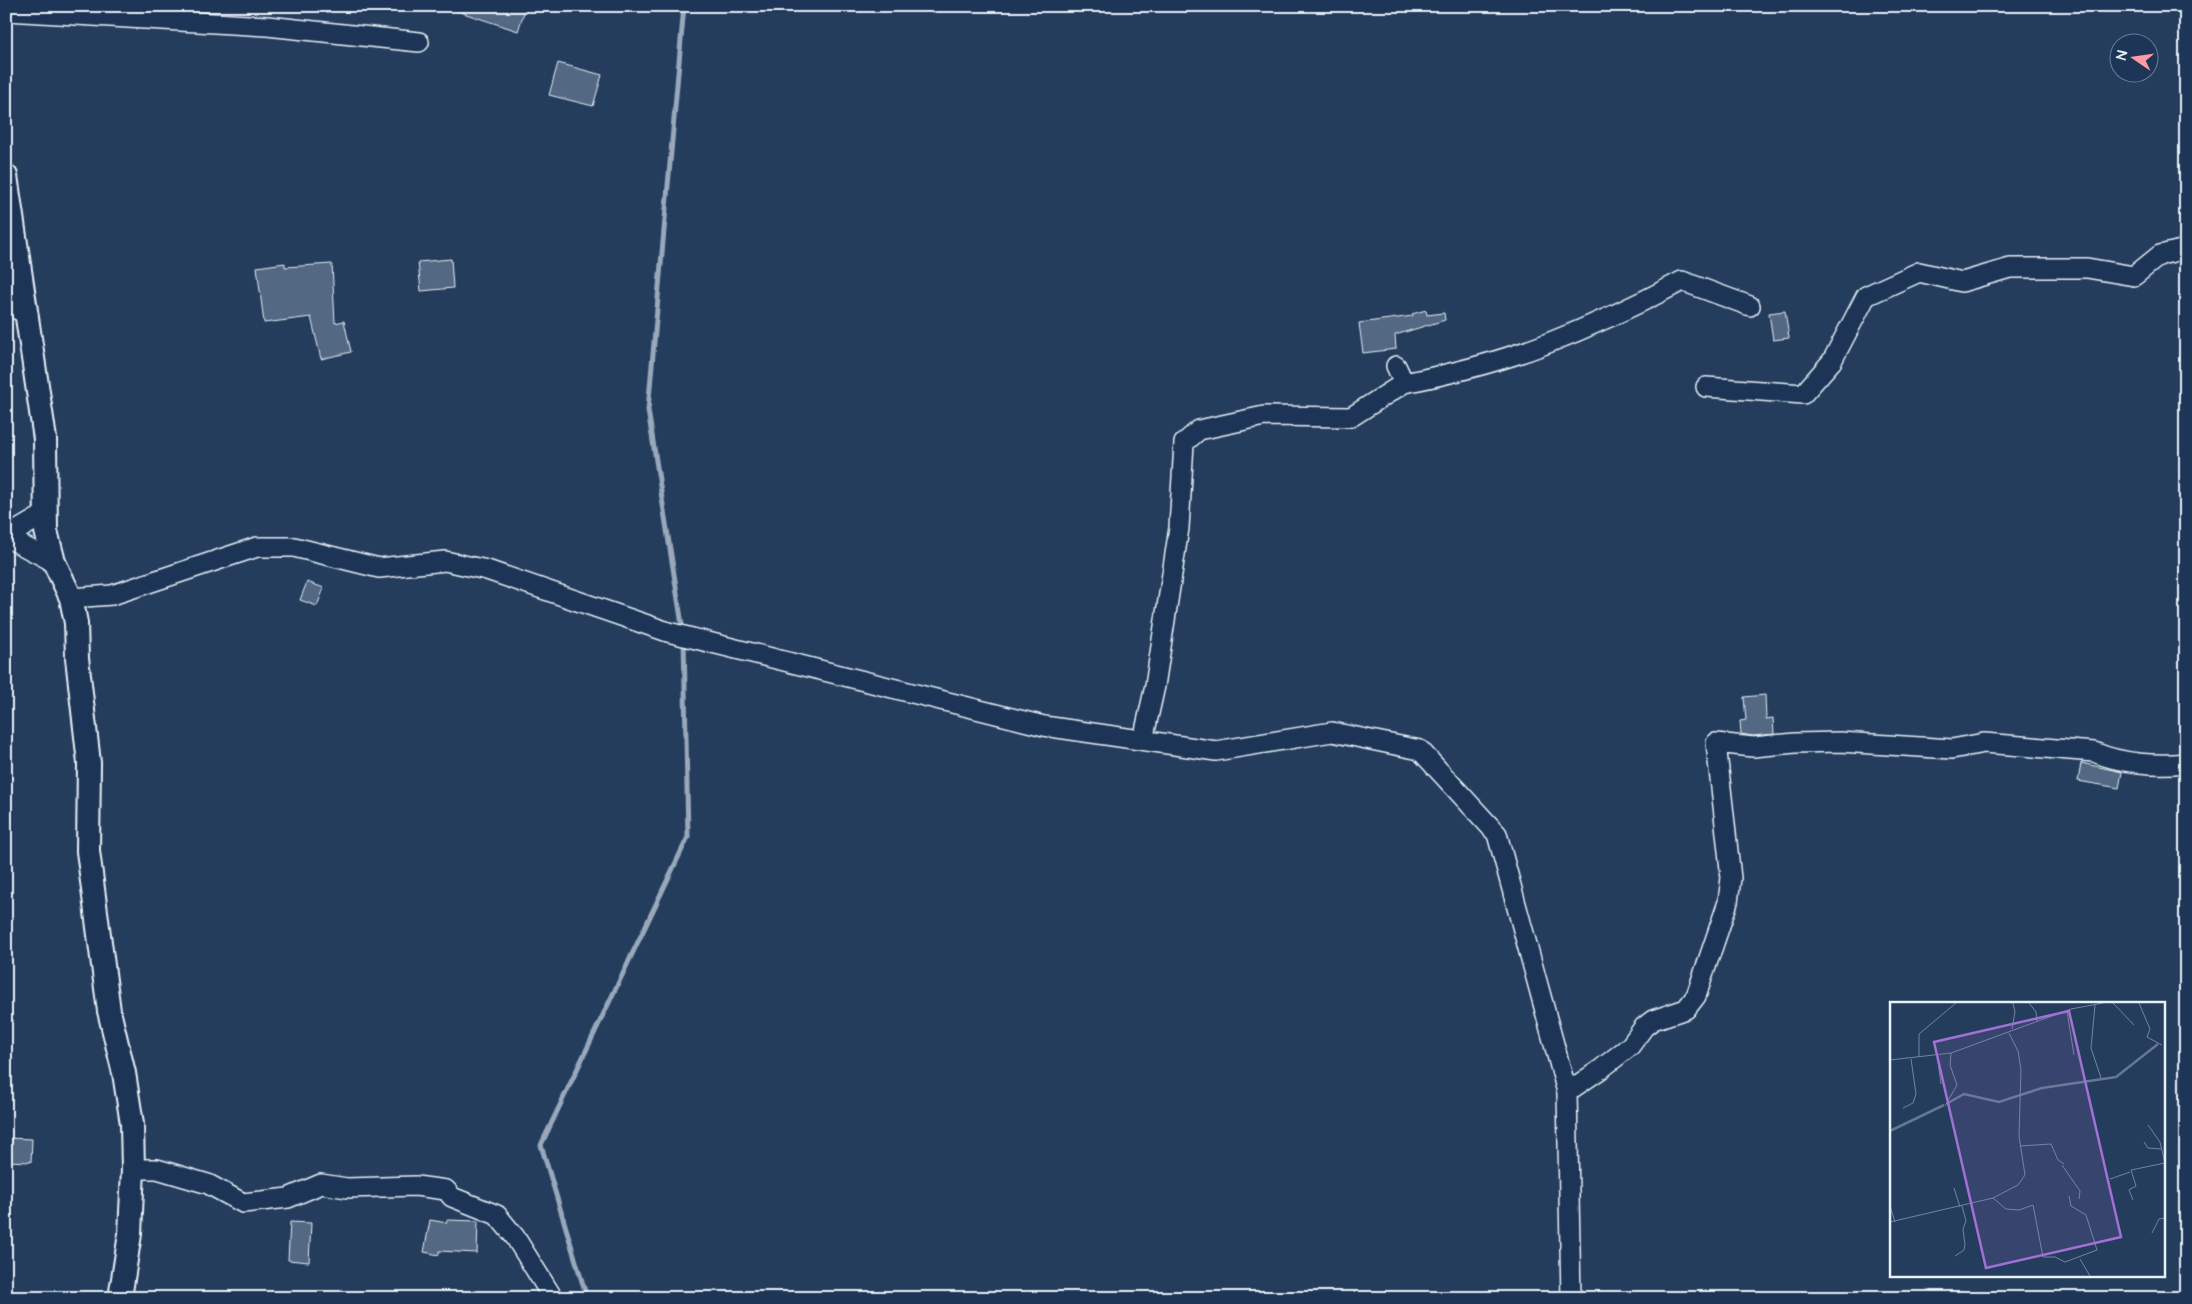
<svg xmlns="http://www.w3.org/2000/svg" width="2192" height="1304" font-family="'Architects Daughter',sans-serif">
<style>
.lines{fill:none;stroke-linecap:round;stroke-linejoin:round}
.stream{stroke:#99a8ba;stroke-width:5}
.building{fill:#536782;stroke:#e8f1f8}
.minor-casing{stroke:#e8f1f8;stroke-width:22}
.tertiary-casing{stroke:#e8f1f8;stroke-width:26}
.minor{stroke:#1d3557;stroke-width:19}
.tertiary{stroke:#1d3557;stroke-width:22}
.inset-river{fill:none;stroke:#657890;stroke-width:2.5}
.inset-road{fill:none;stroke:#73859b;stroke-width:1}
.view{fill:#a171d3;fill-opacity:0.15;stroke:#a171d3;stroke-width:2.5}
.inset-edge{fill:none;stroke:#e8f1f8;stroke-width:2.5}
</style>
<rect width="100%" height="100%" fill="#253d5d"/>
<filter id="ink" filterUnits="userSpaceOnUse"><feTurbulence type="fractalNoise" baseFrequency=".02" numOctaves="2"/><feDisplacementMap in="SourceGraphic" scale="10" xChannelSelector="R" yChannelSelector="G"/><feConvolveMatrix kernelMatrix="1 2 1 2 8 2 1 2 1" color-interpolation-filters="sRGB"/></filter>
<g filter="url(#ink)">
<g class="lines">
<!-- stream -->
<path class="stream" d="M683,631L648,410L684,6
M587,1298L541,1145L688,837L684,640"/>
</g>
<!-- building -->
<path class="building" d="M452,6H526L518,31L451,9Z
M558,63L602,75L593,106L549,95Z
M451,259L453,288L421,291L418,262Z
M285,263V267L332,264L335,323L344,321L351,352L321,359L311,317L264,323L257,267Z
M1426,310L1427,315L1444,313L1445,320L1395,335L1396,349L1363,353L1359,323L1413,316L1412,314Z
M1785,311L1789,338L1773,340L1769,313Z
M307,582L324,588L317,606L300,600Z
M1765,695L1766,719L1773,718L1774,734L1753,736L1741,734L1740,721L1746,720L1744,697Z
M2081,763L2122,772L2119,788L2078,781Z
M6,1138L32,1139L31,1162L6,1161Z
M430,1220L447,1223V1220L478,1221L477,1253L439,1251V1255L424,1252Z
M290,1222L311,1223L309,1262L288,1260Z"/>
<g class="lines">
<!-- minor casing -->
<g class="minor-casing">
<path id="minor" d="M6,11L267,26L419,42
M6,305L28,314
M1404,383C1451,374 1498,362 1543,345C1590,327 1637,305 1682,281L1750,306
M1706,387L1803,394L1832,361L1866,296L1919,272L1962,282L2010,268H2087L2134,276L2160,255L2186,249
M6,537L54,562
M6,537L45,514
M71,598L112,595L257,547H294L379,568L445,561L487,570L668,632L1044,726L1216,751L1332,732L1420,750L1497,834L1567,1092L1571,1298
M1143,740L1155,686L1179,528L1184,443L1199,430L1264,416L1351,417L1404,383L1396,366
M1567,1092L1601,1069L1630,1046L1644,1027L1653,1020L1686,1009L1696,996L1728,902L1731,878L1716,743L1753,747L1795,743L1840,742L1952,749L1984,743L2094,752C2122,764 2157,766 2186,763
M133,1169H157L208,1184L243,1203L288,1198L321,1184L347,1188L416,1186L446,1190L452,1197L497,1215L515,1237L553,1298"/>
</g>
<!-- tertiary casing -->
<g class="tertiary-casing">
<path id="tertiary" d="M6,176L45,439L46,531L54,562L71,598L76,623L77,658L89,763L88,851L109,1011L124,1073L132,1124L133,1169L130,1234L120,1298"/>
</g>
<!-- minor -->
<use href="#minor" class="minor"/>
<!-- tertiary -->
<use href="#tertiary" class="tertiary"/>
</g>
</g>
<!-- overview -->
<g transform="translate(1890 1002)">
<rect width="275" height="275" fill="#253d5d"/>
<path class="inset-river" d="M58,101L74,92L109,100L152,86L226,75L268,42M0,129L54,103"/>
<path class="inset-road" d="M139,1L146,10L147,19M223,1L244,23M249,1L260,27L257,35L272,43M205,3L201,46L211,76M177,9L184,53M122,27L125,10L123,1M47,52L51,82M29,55V32L66,1M0,58L61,51L181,7L213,1M55,104L67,83L60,63L61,51M13,106L23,101L26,92L21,57M258,123L270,140L275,161M254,140L258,146L271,147M130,144L161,142L168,158L174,162M172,163L190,189L189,197M220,177L240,170M64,186L70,205M103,196L116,207L129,208L143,203L153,255H165L175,260L207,248L196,213L181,204L179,194M243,198L239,188L246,184L241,168L275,161M0,204L5,220M0,220L103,196L128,183L135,173L129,134L131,68L128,49L119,31M262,231L269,217L275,216M65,254L74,248L75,243L73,227L76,219L72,204M190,257L200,274"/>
<path class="view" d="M179,9L231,235L96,266L44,40Z"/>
<rect width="275" height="275" class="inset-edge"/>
</g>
<!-- margin -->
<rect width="2192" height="1304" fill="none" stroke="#1d3557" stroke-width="25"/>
<rect x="12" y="12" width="2167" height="1279" fill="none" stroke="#e8f1f8" stroke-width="2" filter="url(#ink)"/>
<!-- north arrow -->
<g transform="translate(2134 58) rotate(283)"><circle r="24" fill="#1d3557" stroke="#6e8097"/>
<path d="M0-4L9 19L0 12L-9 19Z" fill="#ff9aa2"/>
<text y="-8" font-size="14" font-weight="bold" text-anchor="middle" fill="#e8f1f8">N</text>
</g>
</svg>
